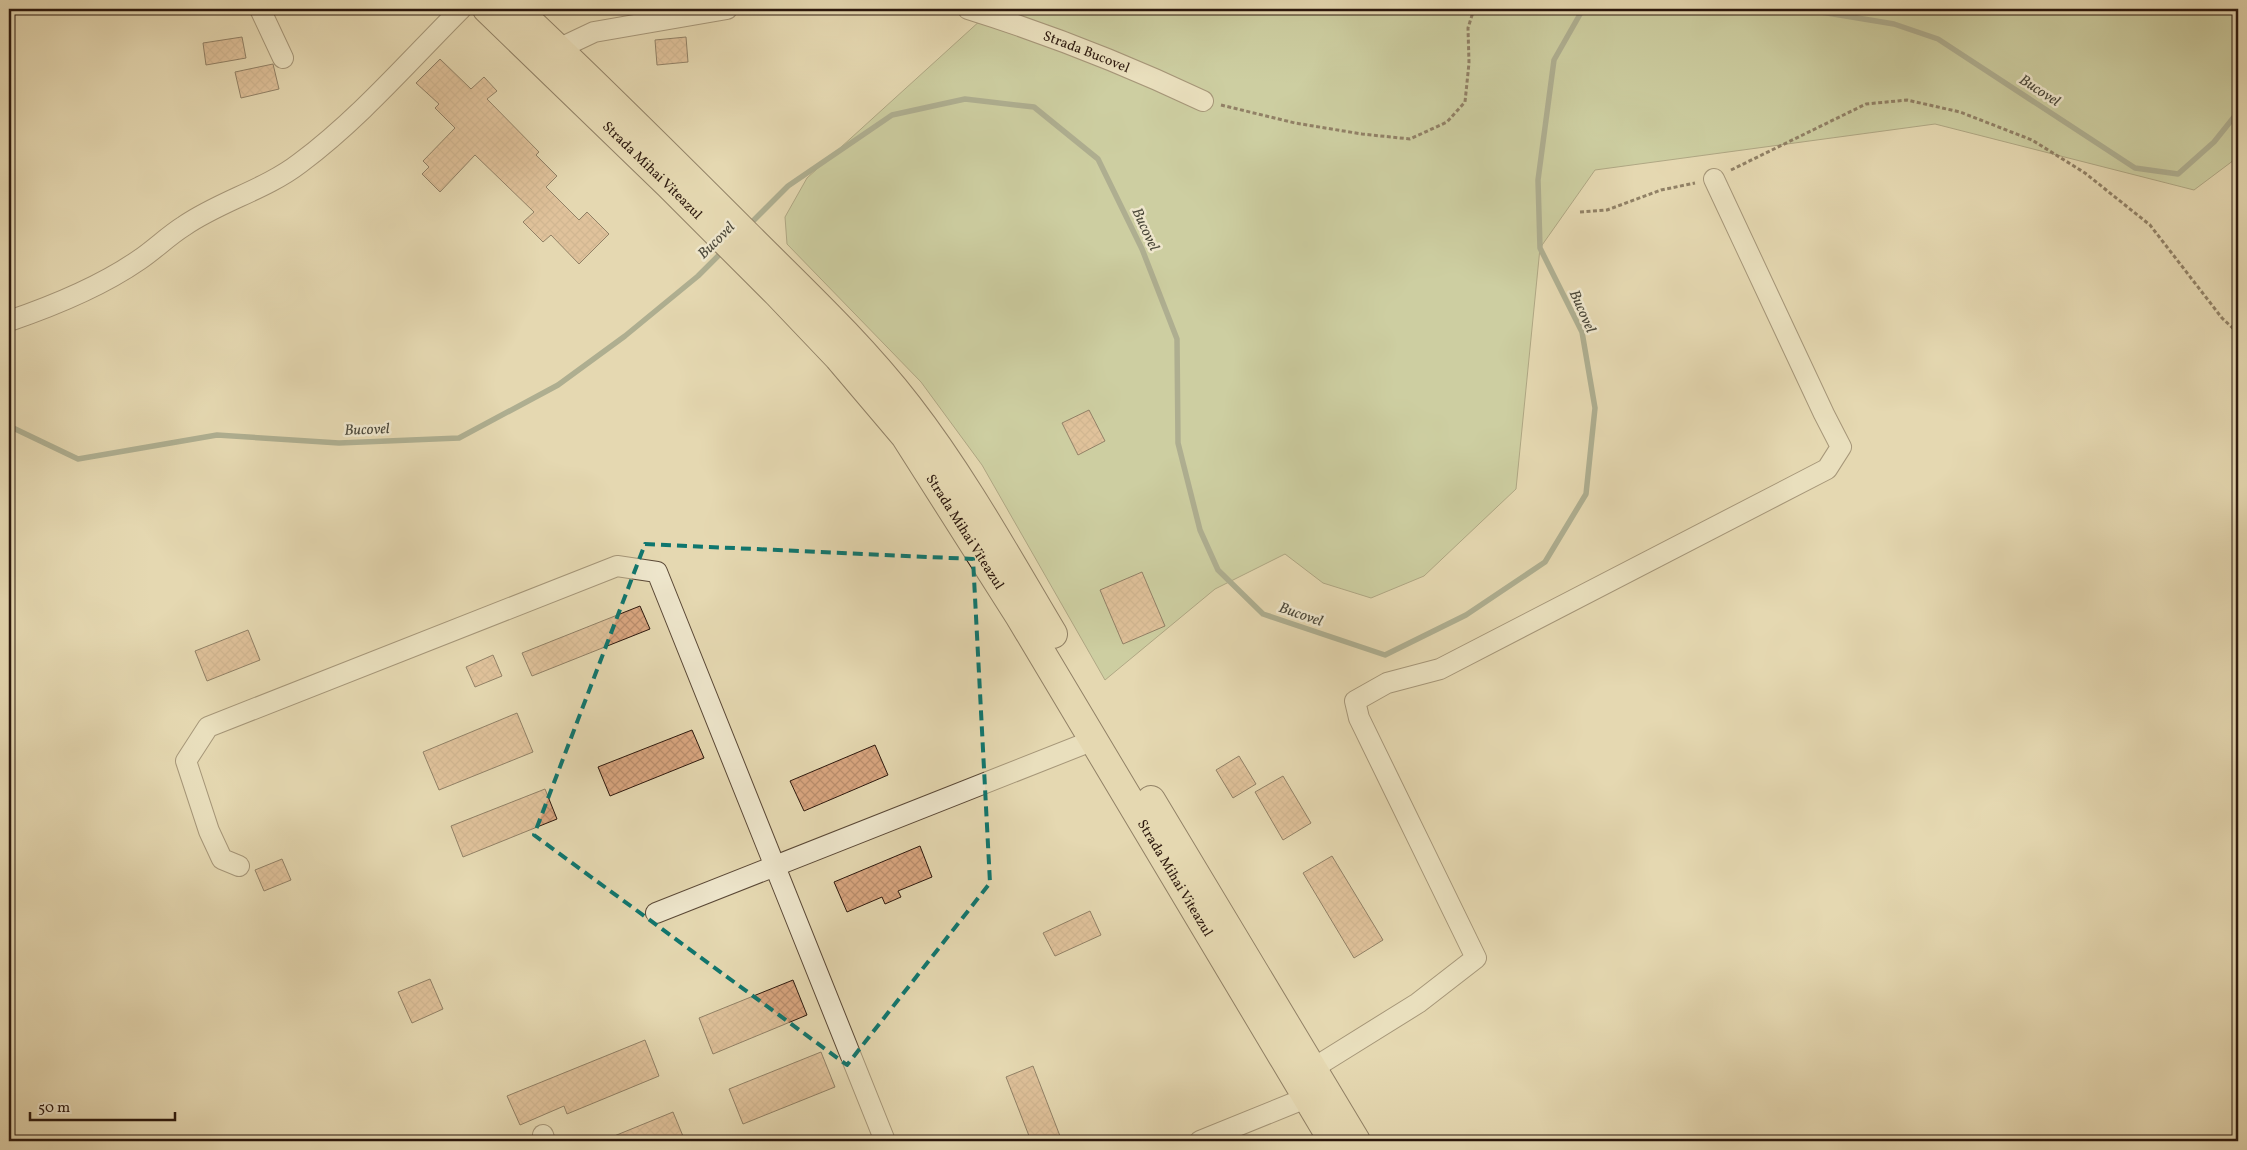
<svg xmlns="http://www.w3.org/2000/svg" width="2247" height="1150" font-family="Vollkorn,serif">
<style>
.green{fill:#b0c08f;stroke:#6e6c4e}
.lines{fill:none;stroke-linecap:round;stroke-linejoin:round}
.stream{stroke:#6c7a69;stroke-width:5.5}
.building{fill:url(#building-cross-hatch);stroke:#2c180d}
.street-casing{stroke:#5a4836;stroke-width:22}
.primary-casing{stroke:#2c180d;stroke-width:30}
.path{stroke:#2c180d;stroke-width:3;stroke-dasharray:4 2.5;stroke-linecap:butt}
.street{stroke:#eee6cc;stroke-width:20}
.primary{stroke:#e5d8b1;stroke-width:28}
.marked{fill:none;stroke:#0f766e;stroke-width:4;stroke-dasharray:10 6;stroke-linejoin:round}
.labels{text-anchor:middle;stroke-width:5;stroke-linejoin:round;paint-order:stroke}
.street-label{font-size:14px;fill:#2c180d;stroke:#eee6cc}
.water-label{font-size:15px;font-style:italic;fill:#4c493b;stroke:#eee6cc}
</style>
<defs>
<pattern id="building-cross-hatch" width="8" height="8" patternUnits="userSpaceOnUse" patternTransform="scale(1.25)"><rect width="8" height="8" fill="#d9a680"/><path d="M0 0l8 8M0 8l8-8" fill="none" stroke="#ba8e6d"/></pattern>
</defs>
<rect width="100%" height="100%" fill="#e5d8b1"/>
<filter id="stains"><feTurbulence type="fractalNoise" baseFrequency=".004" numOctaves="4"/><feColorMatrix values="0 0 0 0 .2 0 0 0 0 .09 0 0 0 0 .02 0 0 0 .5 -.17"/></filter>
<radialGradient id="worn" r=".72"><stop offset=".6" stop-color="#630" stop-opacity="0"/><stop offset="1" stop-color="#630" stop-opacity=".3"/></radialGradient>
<!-- green -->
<path class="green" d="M993,9H2238V157L2194,190L1935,124L1595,170L1540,248L1516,489L1424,576L1371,598L1323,583L1285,554L1215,589L1105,680L982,465L921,382L787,244L785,217L807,178Z"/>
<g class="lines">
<!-- stream -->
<path class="stream" d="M1803,9L1894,24L1938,39L2135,168L2178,174L2214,142L2238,112
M748,226L788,186L892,115L965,99L1034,107L1098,159L1142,249L1177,339L1178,443L1200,530L1218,570L1263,614L1385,655L1466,615L1545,562L1586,494L1595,408L1582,332L1540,248L1538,180L1554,60L1583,9
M9,426L78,459L217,435L339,443L459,438L558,385L625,336L698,276L724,250"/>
</g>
<!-- building -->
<path class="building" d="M242,37L246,58L206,65L203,43Z
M686,37L688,62L657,65L655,40Z
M440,59L471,89L484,77L497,91L487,99L539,152L536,155L557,176L546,187L579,220L587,212L609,234L579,264L551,235L543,242L523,222L534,212L475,155L440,192L422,174L429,167L423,161L455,128L435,108L439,104L416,83Z
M273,64L279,89L241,98L235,72Z
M1089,410L1105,441L1078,455L1062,423Z
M1142,572L1165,626L1123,644L1100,590Z
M640,606L650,629L532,676L522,653Z
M248,630L260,660L207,681L195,651Z
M493,655L502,676L475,687L466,667Z
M517,713L533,752L439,790L423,752Z
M692,730L704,758L610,796L598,767Z
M875,745L888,775L804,811L790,781Z
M1239,756L1256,784L1233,798L1216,770Z
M1283,776L1311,823L1283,840L1255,792Z
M545,789L557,819L463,857L451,826Z
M920,846L932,877L898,891L901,897L885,904L882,897L847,912L834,882Z
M1332,856L1383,940L1354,958L1303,873Z
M282,859L291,880L264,891L255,870Z
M1090,911L1101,935L1055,956L1043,933Z
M430,979L443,1009L412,1023L398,992Z
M793,980L807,1015L713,1054L699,1018Z
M645,1040L659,1076L567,1114L564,1106L520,1125L507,1096Z
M821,1052L835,1087L743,1124L729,1089Z
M1033,1066L1060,1136L1046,1141H1031L1006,1077Z
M673,1112L685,1141H602Z"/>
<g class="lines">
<!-- street casing -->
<g class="street-casing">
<g id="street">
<path d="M260,9L283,58"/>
<path id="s1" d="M968,9C1048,34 1127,65 1203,101"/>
<path d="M558,49L594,32L727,9"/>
<path d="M9,321C53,306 100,287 139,260C154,250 168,236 184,226C220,201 265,190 300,163C359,119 409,61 461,9"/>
<path d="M239,866L222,859L209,831L186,761L208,727L617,566L657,572L885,1141"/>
<path d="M656,913L1094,740"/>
<path d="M1312,1069L1418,1003L1476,958L1359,718L1355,701L1387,683L1440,669L1827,469L1841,447L1824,414L1714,179"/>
<path d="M543,1135L545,1141"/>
<path d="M1200,1141L1306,1098"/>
</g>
</g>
<!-- primary casing -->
<g class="primary-casing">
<g id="primary">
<path id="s2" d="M487,9L669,185L778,294L838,357L905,436L1020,617L1333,1141"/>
<path d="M516,9C595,83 672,160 748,236C803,291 860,344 908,406C963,477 1007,557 1053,634"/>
<path d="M1151,800L1356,1141"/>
</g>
</g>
<!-- path -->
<path class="path" d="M1221,105L1295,123L1362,134L1410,139L1447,122L1465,102L1469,63L1468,28L1474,9
M1731,170L1866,104L1907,100L1960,112L2032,140L2085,173L2150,225L2222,318L2238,333
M1580,212L1607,210L1661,190L1695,183"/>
<!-- street -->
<use href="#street" class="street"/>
<!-- primary -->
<use href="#primary" class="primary"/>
</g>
<!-- marked area -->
<path d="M0 0H2247V1150H0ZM645,544L973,559L990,883L847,1065L534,835Z" fill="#e5d8b1" fill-opacity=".55" fill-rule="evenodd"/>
<path class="marked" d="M645,544L973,559L990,883L847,1065L534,835Z"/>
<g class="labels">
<!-- street labels -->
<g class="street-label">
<text dy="5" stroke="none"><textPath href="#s1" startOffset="126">Strada Bucovel</textPath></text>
<text dy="5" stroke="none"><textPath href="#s2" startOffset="231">Strada Mihai Viteazul</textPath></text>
<text dy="5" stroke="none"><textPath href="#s2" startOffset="711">Strada Mihai Viteazul</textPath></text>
<text dy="5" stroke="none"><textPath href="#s2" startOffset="1116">Strada Mihai Viteazul</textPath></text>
</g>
<!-- water labels -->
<g class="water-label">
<text transform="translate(2040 90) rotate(33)" y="5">Bucovel</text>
<text transform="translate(1146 229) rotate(65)" y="5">Bucovel</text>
<text transform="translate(716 240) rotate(-45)" y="5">Bucovel</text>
<text transform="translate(1583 311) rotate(66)" y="5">Bucovel</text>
<text transform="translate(367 429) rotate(-2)" y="5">Bucovel</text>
<text transform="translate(1301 614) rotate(19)" y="5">Bucovel</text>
</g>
</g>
<!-- margin -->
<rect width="2247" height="1150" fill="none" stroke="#e5d8b1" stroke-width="30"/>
<rect x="10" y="10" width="2227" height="1130" fill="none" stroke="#2c180d" stroke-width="2.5"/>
<rect x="15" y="15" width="2217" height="1120" fill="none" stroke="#2c180d"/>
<!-- scale -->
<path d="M30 1112v8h145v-8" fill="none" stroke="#2c180d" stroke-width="2.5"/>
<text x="38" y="1112" font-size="15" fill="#2c180d" stroke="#eee6cc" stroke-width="4" paint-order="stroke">50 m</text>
<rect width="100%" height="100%" filter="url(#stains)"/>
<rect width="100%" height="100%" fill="url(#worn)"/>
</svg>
